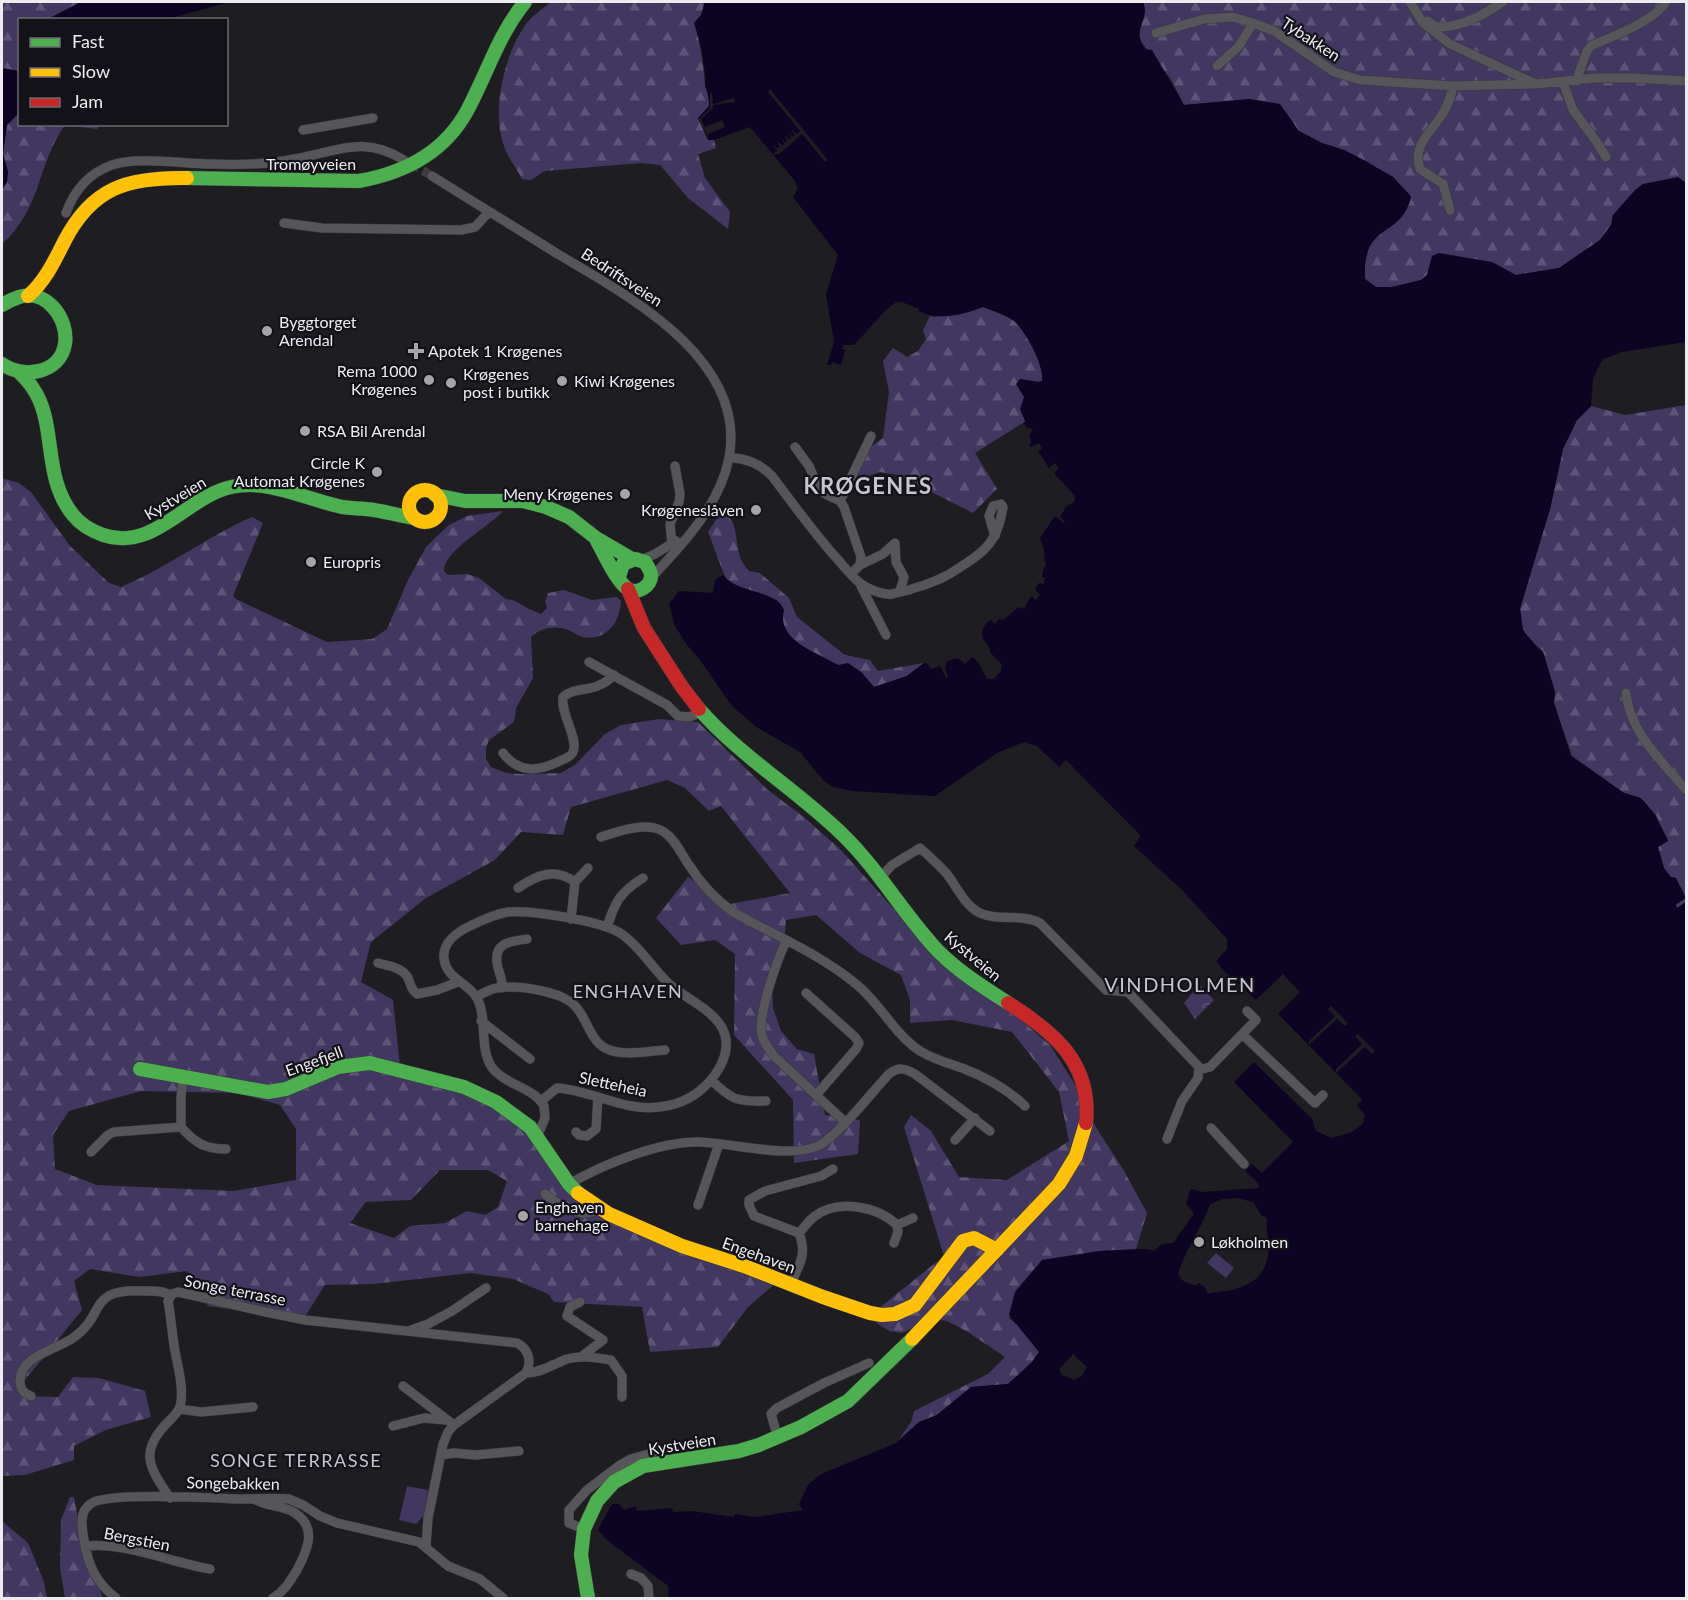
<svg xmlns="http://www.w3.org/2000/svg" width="1688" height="1600" font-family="Lato,sans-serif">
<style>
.forest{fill:url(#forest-firs);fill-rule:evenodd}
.park{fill:url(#park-crowns)}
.pitch{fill:#413760}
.water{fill:#0d0322;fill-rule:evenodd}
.pier{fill:#1e1d21}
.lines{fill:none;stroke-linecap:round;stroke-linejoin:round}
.street-tunnel{stroke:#3d3c40;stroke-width:9;stroke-dasharray:9 4.5;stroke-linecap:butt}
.street-casing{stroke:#39383c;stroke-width:10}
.fast-casing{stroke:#39383c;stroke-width:15}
.slow-casing{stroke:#39383c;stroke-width:15}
.jam-casing{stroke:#39383c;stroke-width:15}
.street{stroke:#565559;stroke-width:9}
.fast{stroke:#4caf50;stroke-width:14}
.slow{stroke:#ffc107;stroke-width:14}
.jam{stroke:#c62828;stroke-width:14}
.poi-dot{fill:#a5a4a8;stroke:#141219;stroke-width:2}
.labels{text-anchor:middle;stroke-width:4.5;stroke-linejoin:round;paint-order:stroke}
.street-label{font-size:16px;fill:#edecf1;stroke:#141219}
.poi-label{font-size:16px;fill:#edecf1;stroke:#141219;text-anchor:start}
.neighbourhood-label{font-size:18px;letter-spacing:1.5px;fill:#c7c5cf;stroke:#141219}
.quarter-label{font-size:20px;letter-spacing:1.5px;fill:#c7c5cf;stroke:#141219}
.district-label{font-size:22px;font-weight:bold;letter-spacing:1.5px;fill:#c7c5cf;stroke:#141219}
</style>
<defs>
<pattern id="forest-firs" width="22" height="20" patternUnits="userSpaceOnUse" patternTransform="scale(1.5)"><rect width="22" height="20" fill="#413760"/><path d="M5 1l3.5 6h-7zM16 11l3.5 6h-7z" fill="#5d5477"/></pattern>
<pattern id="park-crowns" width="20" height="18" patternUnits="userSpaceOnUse" patternTransform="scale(1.5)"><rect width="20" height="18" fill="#413760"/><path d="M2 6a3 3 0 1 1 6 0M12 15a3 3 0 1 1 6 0" fill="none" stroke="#5d5477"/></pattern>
</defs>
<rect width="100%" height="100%" fill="#1e1d21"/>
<!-- forest -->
<path class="forest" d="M2,2H81L48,19L20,20V71H17L2,68Z
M551,2H705L701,15L694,23C701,44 703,63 705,85C706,91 710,96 709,103C709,109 705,110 702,115L708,140H714L716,148L698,154L705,178L730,212L728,229L688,198L660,165L641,163L545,171L531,180L522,179C516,168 508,158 504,146C491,112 504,56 524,27C530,17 542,9 551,2Z
M1143,2H1686V183L1613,215L1611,225L1600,240L1559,268L1516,275L1433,256L1427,275L1421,280L1392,287H1376L1365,279L1364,261L1369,245L1374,238L1387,228L1410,201L1411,197L1393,177L1344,150L1322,143L1299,131L1250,99L1184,105L1170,78L1139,39C1139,26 1148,14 1143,2Z
M19,112L20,124L100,125L97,129L65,125C37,164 42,208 2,244V190L8,172L3,154L4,143L7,125Z
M983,307C993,311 1006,315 1014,321C1026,330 1045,367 1042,381L1038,382L1020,379L1024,397L1026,421L975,453L997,489L973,513L898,475L880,472L862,478L857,474L870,447L883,438L889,392L883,361L893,348L907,357L918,351L926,339L923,330L930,316L934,317L969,312Z
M1686,405V902L1677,908L1671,878L1664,868L1658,847L1667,841L1656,815L1641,798L1624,793L1572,756L1554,703L1555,692L1543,651L1533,643L1523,630L1520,609L1521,602L1550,509L1563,449L1577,420L1591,406L1625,415Z
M2,478L19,483L31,492L70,546L109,583L121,587C167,568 206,537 252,517L263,523L233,596L236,599L327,642L372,639L387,629L408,580L426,547L435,538L449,525L467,516L503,511C488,528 444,550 444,571L448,575L467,574L479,578L506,599L513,600L531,610L541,614L547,608L545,602L548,593L564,590L592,600L617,597L621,601C620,622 606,642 582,637C576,635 571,630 565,629C553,625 539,629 531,637L533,678L516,708L514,722L489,740L486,748V759L491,767L506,773L521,774L561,773L576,764L605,734L621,725L659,719L698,722L768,790L805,818L840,849L936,956L1014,1014L1050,1045L1076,1086L1097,1129L1123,1169L1147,1213L1136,1249L1099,1251L1009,1318L1022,1329L1039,1352L1032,1362L1008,1384L971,1387L937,1415L919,1422L898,1441L911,1422L914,1411L988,1374L1005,1357L968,1332L947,1321L934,1319L902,1333L889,1331L868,1317L944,1256L904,1127L911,1115L931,1131L959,1177L1007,1180L1069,1141L1059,1092L1012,1032L952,1020L910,1023V1000L901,975L860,953L816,915L786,920L783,956L772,977L773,1008L781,1031L797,1049L814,1054L825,1115L860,1120L858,1154L794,1163L793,1100L734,1035L735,954L715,940L681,945L656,918L688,877L730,904L790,893L721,806L709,811L685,788L667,780L571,807L563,835L521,832L495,860L426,898L371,942L361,982L393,1000L400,1066L522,1113L586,1198L775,1284L748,1307L718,1347L650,1352L642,1307L554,1302L548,1294L513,1279L471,1273L373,1284L325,1285L306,1315L257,1313L208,1306L197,1284L187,1271L139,1277L90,1269L74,1281L82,1310L25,1380V1396L58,1397L73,1377L99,1378L145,1391L151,1417L106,1430L74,1446V1460L25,1475L2,1476ZM141,1091L239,1093L280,1105L296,1129V1180L234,1191L97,1185L55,1169L53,1135L69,1111ZM440,1170H488L507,1181L498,1207L485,1215L467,1211L445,1223L410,1226L394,1238L350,1223L366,1202L411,1200Z
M722,511C740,521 734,543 741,559C742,563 747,568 749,571L760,573L789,598L797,617L845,655L870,660L878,671L924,663L907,676L874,687L861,672L838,665L802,646L785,632L781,619V604L777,600C764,595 737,590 728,581C724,577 712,541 708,532Z
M70,1497H74L83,1545L103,1598H65L60,1568L61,1520Z
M2,1521L28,1543L44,1582L47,1598H2Z"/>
<!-- park -->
<path class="park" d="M1199,985L1214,1000L1195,1019L1184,1003Z"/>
<!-- pitch -->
<path class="pitch" d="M1216,1253L1234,1268L1226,1278L1207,1263Z
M407,1486L428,1490L425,1514L416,1524L399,1520Z"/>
<!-- water -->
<path class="water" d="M81,2H229L168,19H48Z
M705,2H1143C1151,21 1130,26 1145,49L1152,50L1184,105L1250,99L1280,104L1299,131L1322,143L1344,150L1364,160L1393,177L1409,194L1411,197C1401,240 1362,220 1365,279L1376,287H1392L1421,280L1427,275L1432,256L1439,253L1492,262L1516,275L1559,268L1600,240L1611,225L1613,215L1635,190L1643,184L1678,177L1686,183V342L1622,352L1603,359L1600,364L1593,379L1591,406L1577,420L1563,449L1550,509L1520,609L1523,630L1544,655L1555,692L1554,703L1571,756L1624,793L1641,798L1655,815L1667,838L1668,841L1658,847L1664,868L1671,877L1676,878L1686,898L1675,905L1677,908L1686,902V1598H669L668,1586L607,1540L598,1530L612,1504H619L624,1510L636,1506L637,1511L672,1508L673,1512L691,1511L734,1517L735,1514L756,1517L803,1510L799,1504L808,1485L821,1474L896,1443L919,1422L937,1415L971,1387L1008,1384L1032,1362L1039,1352L1009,1315L1015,1292L1042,1260L1099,1251L1146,1249L1154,1251L1162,1244L1173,1243L1194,1214L1186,1203L1191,1189L1202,1192L1259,1188V1184L1245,1171L1252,1164L1262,1173L1293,1142L1234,1082L1254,1062L1312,1119L1316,1131L1332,1138L1352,1132L1363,1124L1365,1115L1357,1105L1362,1100L1361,1098L1278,1014L1300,992L1283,974L1256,1000L1222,969L1216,961L1227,949V939L1182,890L1134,846L1141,836L1066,760L1059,767L1037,746L1024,742L997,753L935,796L852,791L833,787L824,781L800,752L758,728L732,706L700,660L687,645L675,626L669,604L679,591L713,593L715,580L723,575C738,594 775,589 784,610C776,640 816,653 838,665L848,663L861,672L874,687L907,676L924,663H927L931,669L940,666L946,678L948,677L945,667L947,661L958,658L965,664L972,657C981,663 982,671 987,679H994L1001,671L1002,665L990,652L989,646C979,638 980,629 990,620L995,624L999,619L1004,620L1018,607L1024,609L1031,596L1036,600L1040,594L1035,590L1039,583L1044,584L1045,578L1042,577L1044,567L1046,566L1044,556L1045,553L1040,538L1055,516L1064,523L1065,521L1060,517L1066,507L1074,502L1075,496L1054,473L1059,468L1055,463L1049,468L1038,451L1042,449L1039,443L1031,447L1029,446L1031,442L1029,434L1033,431L1030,427L1028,429L1024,423L1025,421L1020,409L1024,397L1016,384L1020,379L1038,382L1042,381C1045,367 1025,330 1014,321C1006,315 993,311 983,307C962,315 939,321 918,311L919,309L902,302H896L886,310L854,345H843L842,349L845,350L841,365L832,362L831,365H827L834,342L826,294L838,255L793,197L798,189L795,181L750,127L714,140H708L698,118L709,106C709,99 708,95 706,88C704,84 706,78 705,74C703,56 700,40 694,23L701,15ZM1237,1198L1253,1202L1261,1215L1266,1217L1267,1220C1265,1228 1269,1239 1269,1248C1267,1272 1257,1282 1236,1289C1227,1292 1215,1291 1208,1294L1204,1286L1198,1283L1196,1286L1183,1281L1178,1274C1186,1248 1201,1230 1210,1204L1223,1199ZM1073,1354L1087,1367L1082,1376L1074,1380L1062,1375L1059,1369Z
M2,68L19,71L20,112L7,125L3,154L8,172L7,182L2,190Z"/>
<!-- pier -->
<path class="pier" d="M770,89L828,160L825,162L802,134L779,154L773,155L777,151L773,144L777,148H780L777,141L783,146L784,143L780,138L786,143L787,140L784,135L790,140L791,137L788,132L792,136H795L791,129L797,134L800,131L768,92Z
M710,93H712L713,104L734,98L735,102L713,105V108L701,119L705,127L722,120L725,127L708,134L709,140L699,119L710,108Z
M1331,1006L1348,1023L1345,1026L1337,1019L1309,1045V1041L1335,1016L1328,1009Z
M1358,1034L1375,1051L1372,1054L1365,1047L1336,1073V1069L1362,1044L1355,1036Z"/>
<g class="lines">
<!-- street-tunnel -->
<path class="street-tunnel" d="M411,164L432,176"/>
<!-- street casing -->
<g class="street-casing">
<path id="street" d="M1410,2L1423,23L1450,44L1536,84L1594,78H1633L1686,81
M1428,21L1436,27C1461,28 1483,15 1503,2
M1156,33L1204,19L1233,17L1253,23L1274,31L1334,72L1360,80L1453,86L1536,84
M1217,66L1239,46L1253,23
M1576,81L1587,51L1591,46C1613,36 1653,22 1666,2
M1563,82L1573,110L1596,141L1606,157
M303,130L373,118
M432,176C473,202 515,227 556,253C626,295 748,358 729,458C720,505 682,545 651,578
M1450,210L1443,184L1420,169C1412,144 1431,133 1443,113C1448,105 1451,96 1453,86
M66,213C74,191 89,173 112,165C137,156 184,164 212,164C240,165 267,165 294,159C337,152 362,134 404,160
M284,223L322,228L461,230L475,227L489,212
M795,447L809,466L818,487L825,494L840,501L844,507L861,557L860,565L851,574
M729,457C747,459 759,463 772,476C794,505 815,535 840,562C848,571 856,582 866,587C873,591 885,595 892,594C912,590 940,581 956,570C985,551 997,544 1003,507L1001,504L993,506L989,516L995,536
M840,501L871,436
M895,543L896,562L904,577L900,591
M672,544L670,524L679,502L680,494L675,466
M641,560L655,554L676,541
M860,565L883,554L895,543
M861,586L886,635
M589,662L667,705L678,716L689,717L702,712
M1626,693C1630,733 1662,761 1686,790
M503,753C520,775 540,771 562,760C566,758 571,757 573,752C579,739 560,713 563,697C576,685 594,695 614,675
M601,837C619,831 647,821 664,832C676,840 681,854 689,865C701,884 715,899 733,912C774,935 820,954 856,984C880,1003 894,1034 920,1051C933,1059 947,1063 962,1068C986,1077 1006,1088 1025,1106
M881,877L892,865L920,848C929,856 939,865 947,874C957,887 965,906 980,913C999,922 1022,913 1040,923L1106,990L1128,992L1199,1067L1198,1078L1182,1101L1167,1139
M518,888C537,875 555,867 575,882
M571,919L575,882L588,868
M607,927C615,902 620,892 643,878
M786,941C777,961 757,1015 762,1036C764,1043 769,1049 774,1056L845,1122
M378,963C388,966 400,967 407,976C411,983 410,989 417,994L437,990L458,982
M502,988C503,978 498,972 497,963C494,942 512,941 527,939
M806,993L855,1037L859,1043L856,1049L817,1094
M476,997C483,993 490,989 497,988C518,985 563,991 576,1007C587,1019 591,1041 605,1048C622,1057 647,1051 665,1050
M481,1021L530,1059
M1243,1035L1315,1103L1323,1095
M1199,1070L1210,1067L1256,1020L1247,1011
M183,1078L181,1097V1127C195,1143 205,1149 226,1149
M711,1080C732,1100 737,1102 766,1101
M1211,1128L1244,1164
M576,1132L579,1135L587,1136L596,1129L598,1097
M537,1137L545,1118L544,1106C533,1087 508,1086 494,1070C478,1051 488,1021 478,1000C470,983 447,980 444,959C442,943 457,932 470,926C482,920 495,914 508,912C531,910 605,921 623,935C641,948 653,969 669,984C685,998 706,1006 719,1023C739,1050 713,1085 689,1098C680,1103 669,1106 659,1107C625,1112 591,1090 557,1088L541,1101
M955,1140L975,1118
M91,1152L108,1135L114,1132L181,1127
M569,1184C604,1164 660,1141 700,1142C732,1143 789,1159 818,1146C838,1136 872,1092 889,1074C898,1067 905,1068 915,1074L990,1131
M545,1194C558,1205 582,1220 598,1209
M698,1205L719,1144
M897,1225L913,1218
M799,1233L754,1216L749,1205V1200L765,1191L821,1176L833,1169
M791,1284C798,1265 808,1257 799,1233C804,1228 808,1221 815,1216C838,1199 877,1206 897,1225L898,1232L894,1243
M580,1302L570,1307L567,1316L603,1340L581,1357
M411,1330L428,1324L452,1311L486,1288
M526,1373C541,1373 553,1364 567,1359C582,1355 597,1358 611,1360L622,1376V1397
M403,1386L454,1425
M31,1396C25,1394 21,1391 20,1383C18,1356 56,1350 73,1338C107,1315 86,1288 144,1291C153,1291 164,1290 170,1296
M179,1409L201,1412L253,1407
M393,1426L424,1418L445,1420
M778,1438L771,1414L777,1408L824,1383L869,1363
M441,1455L454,1453L475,1455L519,1451
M170,1498C148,1466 139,1451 169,1421C175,1415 180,1410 181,1402C183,1384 178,1368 175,1351C172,1334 171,1317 168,1301L172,1294L178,1292L196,1296L261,1311L305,1320L517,1343C529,1349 532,1362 526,1373L454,1425L448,1432L443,1444L428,1518L426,1546
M256,1500C268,1507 283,1505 295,1513C318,1528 307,1551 297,1570C290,1581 284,1592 273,1598
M584,1529L569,1523V1510L587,1490L620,1465L631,1459L662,1450
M85,1546C127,1542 169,1562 210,1569
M631,1574L641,1578L648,1586L649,1598
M116,1598C96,1583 88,1565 84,1540C82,1527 78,1511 92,1503C109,1492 212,1498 238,1499C255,1499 272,1498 289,1499L303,1505L320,1516L337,1523L419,1542L448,1566L480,1579L503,1598"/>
</g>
<!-- fast casing -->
<g class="fast-casing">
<path id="fast" d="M187,178L359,181C404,173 444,153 467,111C487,74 498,35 525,2
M2,305C7,302 13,299 19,297C46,288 69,319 65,344C60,374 23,379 2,364
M20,373C24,377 29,382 32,387C58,423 41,475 73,515C81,525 92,531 103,535C154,552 186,497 231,487C267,479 303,498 338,506C349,509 362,508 374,510C387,512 401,516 414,518
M435,495L465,501H523L546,507L569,517L596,538L632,559
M597,541C604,553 616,581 628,589C637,595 652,586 651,575C651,571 647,566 645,562L635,559L623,564L619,577
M699,709C741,757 797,790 843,835C879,870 904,915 938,951C959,972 983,987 1008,1003
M140,1069L268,1092L286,1089L338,1067L370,1063L464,1087L496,1102L530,1127L569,1184L578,1193
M588,1598L581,1555L584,1529L597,1501L614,1482L643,1466L739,1451L759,1445L801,1427L848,1401L912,1339"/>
</g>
<!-- slow casing -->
<g class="slow-casing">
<path id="slow" d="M28,296C45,281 54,262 64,242C92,187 128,177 187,178
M409 506a16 16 0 1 1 32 0a16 16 0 1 1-32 0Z
M578,1193L609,1214L682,1246L744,1266L823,1297L870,1313L882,1315L895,1314L915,1305L963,1241L974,1238L997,1250
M912,1339L1059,1184L1076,1156L1086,1123"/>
</g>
<!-- jam casing -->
<g class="jam-casing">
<path id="jam" d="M628,589L644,628L682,687L699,709
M1008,1003C1054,1032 1092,1063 1086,1123"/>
</g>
<!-- street -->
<use href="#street" class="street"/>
<!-- fast -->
<use href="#fast" class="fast"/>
<!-- slow -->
<use href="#slow" class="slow"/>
<!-- jam -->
<use href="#jam" class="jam"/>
</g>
<!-- markers -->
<g class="poi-dot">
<circle cx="267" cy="331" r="6"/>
<path d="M413 342h6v6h6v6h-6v6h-6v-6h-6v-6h6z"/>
<circle cx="429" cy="380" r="6"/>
<circle cx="562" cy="381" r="6"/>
<circle cx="451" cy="383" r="6"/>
<circle cx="305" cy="431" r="6"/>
<circle cx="377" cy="472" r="6"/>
<circle cx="625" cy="494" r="6"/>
<circle cx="756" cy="510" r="6"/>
<circle cx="311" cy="562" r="6"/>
<circle cx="523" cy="1216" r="6"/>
<circle cx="1199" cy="1242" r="6"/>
</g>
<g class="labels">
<!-- street labels -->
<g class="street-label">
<text transform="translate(1311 39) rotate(33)" y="6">Tybakken</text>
<text x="311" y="170">Tromøyveien</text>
<text transform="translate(622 277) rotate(33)" y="6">Bedriftsveien</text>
<text transform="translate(175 498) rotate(-31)" y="6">Kystveien</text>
<text transform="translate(973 956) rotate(40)" y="6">Kystveien</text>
<text transform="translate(314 1061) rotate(-20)" y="6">Engefjell</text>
<text transform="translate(613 1084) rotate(12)" y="6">Sletteheia</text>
<text transform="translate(759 1255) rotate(20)" y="6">Engehaven</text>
<text transform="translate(235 1290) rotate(11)" y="6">Songe terrasse</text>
<text transform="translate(682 1444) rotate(-9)" y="6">Kystveien</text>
<text transform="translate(233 1483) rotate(1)" y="6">Songebakken</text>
<text transform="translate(137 1539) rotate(11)" y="6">Bergstien</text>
</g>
<!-- poi labels -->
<g class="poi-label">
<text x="279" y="328">Byggtorget<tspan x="279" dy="18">Arendal</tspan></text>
<text x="428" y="357">Apotek 1 Krøgenes</text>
<text x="417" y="377" text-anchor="end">Rema 1000<tspan x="417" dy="18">Krøgenes</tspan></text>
<text x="463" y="380">Krøgenes<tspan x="463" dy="18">post i butikk</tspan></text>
<text x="574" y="387">Kiwi Krøgenes</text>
<text x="317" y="437">RSA Bil Arendal</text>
<text x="365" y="469" text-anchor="end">Circle K<tspan x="365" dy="18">Automat Krøgenes</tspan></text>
<text x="613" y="500" text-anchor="end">Meny Krøgenes</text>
<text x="744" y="516" text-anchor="end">Krøgeneslåven</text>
<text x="323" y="568">Europris</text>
<text x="535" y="1213">Enghaven<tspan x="535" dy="18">barnehage</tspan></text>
<text x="1211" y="1248">Løkholmen</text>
</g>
<!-- neighbourhood labels -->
<g class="neighbourhood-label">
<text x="628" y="998">ENGHAVEN</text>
<text x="296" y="1467">SONGE TERRASSE</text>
</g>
<!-- quarter labels -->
<g class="quarter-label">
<text x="1180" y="992">VINDHOLMEN</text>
</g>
<!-- district labels -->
<g class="district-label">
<text x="868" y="494">KRØGENES</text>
</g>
</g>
<!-- border -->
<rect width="1688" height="1600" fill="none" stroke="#edecf1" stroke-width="6"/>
<!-- legend -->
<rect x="18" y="18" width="210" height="108" fill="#141219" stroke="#6b696f" stroke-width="1.5"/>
<rect x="30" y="38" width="30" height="9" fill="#4caf50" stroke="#6b696f" stroke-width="1.5"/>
<text x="72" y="48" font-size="18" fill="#edecf1">Fast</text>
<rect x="30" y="68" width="30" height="9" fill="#ffc107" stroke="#6b696f" stroke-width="1.5"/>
<text x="72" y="78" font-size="18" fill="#edecf1">Slow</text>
<rect x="30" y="98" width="30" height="9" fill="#c62828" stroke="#6b696f" stroke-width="1.5"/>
<text x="72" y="108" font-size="18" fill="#edecf1">Jam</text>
</svg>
